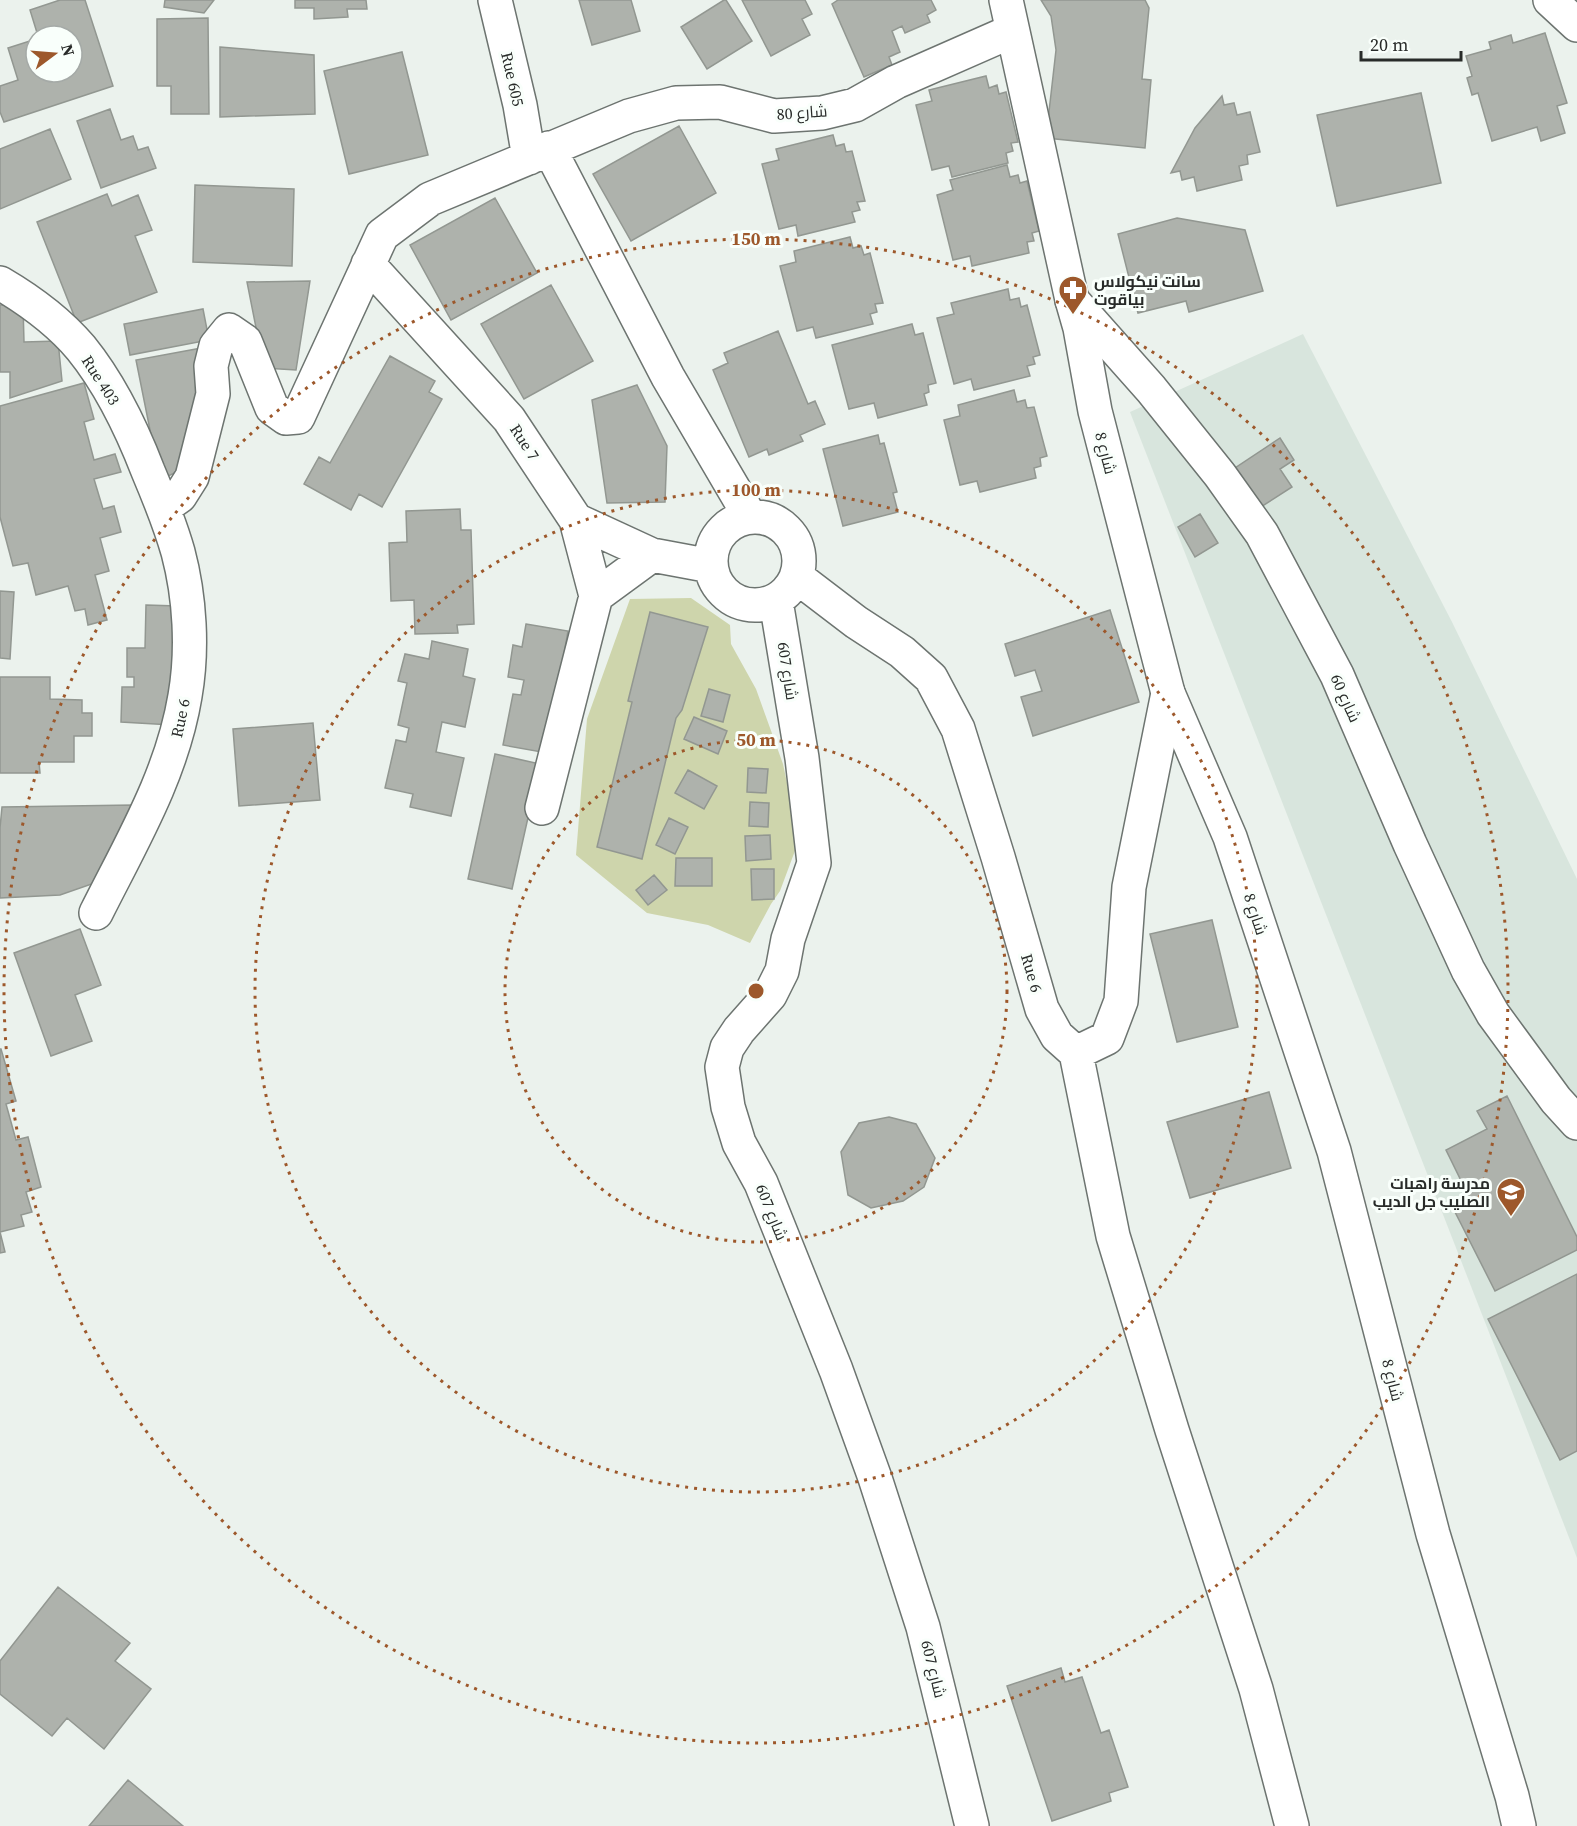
<svg xmlns="http://www.w3.org/2000/svg" width="1577" height="1826" font-family="'Source Serif 4',Cairo,serif">
<style>
.built{fill:#d8e5dd}
.green{fill:#ced5ac}
.building{fill:#aeb2ac;stroke:#929791;stroke-width:1.5}
.lines{fill:none;stroke-linecap:round;stroke-linejoin:round}
.minor-casing{stroke:#6d7470;stroke-width:36}
.tertiary-casing{stroke:#6d7470;stroke-width:36}
.minor{stroke:#fff;stroke-width:33}
.tertiary{stroke:#fff;stroke-width:33}
.ring{fill:none;stroke:#9d582b;stroke-width:3;stroke-dasharray:3 6}
.labels{text-anchor:middle;stroke-width:6;stroke-linejoin:round;paint-order:stroke}
.street-label{font-size:16px;fill:#282b29;stroke:#f9fffb}
.poi-label{font-size:16px;font-weight:bold;fill:#282b29;stroke:#f9fffb;text-anchor:start}
.centre{fill:#9d582b;stroke:#f9fffb;stroke-width:3}
.ring-label{font-size:18px;text-anchor:middle;font-weight:bold;fill:#9d582b;stroke:#f9fffb;stroke-width:6;stroke-linejoin:round;paint-order:stroke}
</style>
<rect width="100%" height="100%" fill="#ebf2ed"/>
<!-- built -->
<path class="built" d="M1303,334L1452,622L1577,879V1558L1130,412Z"/>
<!-- green -->
<path class="green" d="M691,598L730,625L731,644L756,689L783,764L799,840L780,891L771,904L750,943L708,925L647,913L576,855L587,719L630,599Z"/>
<!-- building -->
<path class="building" d="M60,0H85L113,86L4,122L0,112V86L18,80L8,48L36,39V72H72V36H38L30,10Z
M165,0H214L204,13L164,7Z
M295,0H366L367,9H347L348,17L314,19V8H295Z
M579,0H631L640,31L592,45Z
M724,0H726L752,41L707,69L681,27Z
M742,0H805L812,14L802,19L810,35L771,56Z
M838,0H931L936,10L927,15L930,22L905,33L902,26L892,31L900,52L889,57L892,65L864,77L832,4Z
M1041,0H1145L1149,8L1142,79L1151,80L1145,148L1046,138L1056,50L1051,16Z
M208,18L209,114H171V86H157V19Z
M1545,33L1567,103L1557,106L1565,133L1541,141L1537,127L1492,141L1478,93L1472,95L1467,78L1472,76L1466,56L1491,49L1489,42L1511,35L1513,43Z
M220,47L314,55L315,114L220,117Z
M402,52L428,155L349,174L324,71Z
M986,76L989,88L997,85L999,94L1006,92L1018,142L1011,143L1013,151L1006,153L1008,163L952,177L949,166L932,170L916,105L932,101L929,90Z
M1421,93L1441,183L1337,206L1317,115Z
M1222,96L1224,105L1234,103L1237,115L1250,112L1260,152L1247,155L1248,164L1239,166L1242,180L1197,191L1194,177L1182,180L1180,171L1171,173L1195,128Z
M110,109L121,140L133,136L138,150L148,147L156,168L101,188L77,121Z
M679,126L716,193L631,241L593,174Z
M50,129L71,179L0,209V149Z
M833,135L836,146L844,144L846,152L852,151L865,201L857,202L860,210L852,212L855,222L798,236L796,225L779,229L762,164L779,160L776,149Z
M1007,165L1010,177L1018,175L1020,183L1027,181L1039,231L1032,233L1034,241L1027,242L1029,253L972,266L970,256L953,260L937,195L953,190L950,180Z
M195,185L294,189L292,266L193,262Z
M107,194L112,206L138,195L152,230L135,236L157,292L77,323L37,222Z
M495,198L537,273L451,320L410,245Z
M1177,218L1245,230L1263,291L1189,312L1186,301L1138,313L1118,234Z
M850,237L853,248L861,246L864,255L870,253L883,303L875,304L877,312L870,314L873,324L816,338L813,327L797,331L780,266L796,262L794,251Z
M310,281L296,370L264,368L247,282Z
M551,285L593,361L524,399L481,324Z
M1008,289L1010,300L1019,298L1021,307L1027,305L1040,355L1033,357L1035,364L1027,366L1030,376L974,390L971,379L954,384L937,318L954,314L951,303Z
M0,305H23L24,342L58,341L62,381L10,398V372H0Z
M203,309L209,340L130,355L124,324Z
M912,324L915,335L923,333L936,383L928,385L929,392L924,394L927,405L878,418L874,403L849,409L832,345Z
M778,331L808,404L815,401L825,424L800,435L803,441L769,455L767,449L749,457L713,370L728,363L724,353Z
M207,347L189,466L160,480L136,360Z
M390,356L435,381L429,392L442,399L382,507L359,494L351,510L304,484L319,457L330,463Z
M84,383L94,419L84,422L94,460L115,454L121,472L94,479L103,509L114,506L121,532L100,538L109,571L95,575L107,620L88,625L85,609L75,611L68,586L36,595L28,563L13,566L0,517V406Z
M637,385L667,446L665,502L607,503L592,400Z
M1014,390L1017,402L1025,400L1027,408L1034,407L1047,456L1040,458L1041,466L1034,468L1036,478L980,492L977,481L960,485L944,420L960,416L958,405Z
M878,435L880,444L884,443L897,492L893,493L898,512L843,526L823,449Z
M1280,438L1294,460L1280,469L1292,487L1261,507L1235,468Z
M460,509L461,530H471L474,624L457,625L458,633L415,634L414,600L391,601L389,543L407,542L406,511Z
M1200,514L1218,543L1195,557L1178,527Z
M0,591L14,592L10,659L0,658Z
M146,605L177,606L172,725L121,722L122,687H134V677H127V648H145Z
M1110,610L1139,702L1033,736L1021,697L1042,691L1035,670L1015,676L1005,644Z
M650,612L708,627L682,710L676,718L642,859L597,847L632,702L628,701Z
M526,624L568,631L547,753L503,745L513,694L521,695L524,680L508,677L513,645L522,647Z
M432,641L468,649L463,676L475,679L465,727L442,722L436,752L464,758L451,816L410,807L413,794L385,788L396,740L406,742L409,728L398,725L407,683L398,681L405,654L429,659Z
M0,677H50V699L82,700V713H92V736H74V762H39L40,773H0Z
M709,689L730,695L723,722L701,716Z
M694,717L727,731L718,754L684,739Z
M313,723L320,800L239,806L233,729Z
M495,754L540,764L512,889L468,879Z
M748,768L768,769L766,793L747,792Z
M688,770L717,786L704,809L675,793Z
M750,802L769,803L768,827L749,826Z
M133,805L109,878L60,895L0,898V828L2,807Z
M669,818L688,827L675,854L656,845Z
M770,835L771,859L746,861L745,836Z
M676,858H712V886H675Z
M751,869H774V899L752,900Z
M654,875L667,890L648,905L636,890Z
M1212,920L1238,1027L1177,1042L1150,934Z
M80,929L101,985L75,995L92,1041L51,1056L14,953Z
M0,1049H1L16,1101L6,1104L16,1140L28,1137L41,1187L26,1192L32,1212L21,1215L24,1226L0,1232L5,1252L0,1253Z
M1269,1092L1291,1168L1190,1198L1167,1122Z
M1507,1096L1577,1237V1250L1495,1291L1454,1210L1471,1201L1446,1150L1487,1129L1477,1111Z
M889,1117L916,1124L935,1158L924,1187L903,1201L871,1208L848,1195L841,1152L859,1123Z
M1577,1274V1451L1560,1460L1488,1319Z
M58,1587L130,1643L115,1661L151,1689L104,1749L67,1718L52,1736L0,1694V1661Z
M1061,1668L1065,1682L1082,1677L1101,1733L1109,1730L1128,1787L1109,1793L1111,1801L1052,1821L1007,1686Z
M128,1780L183,1826H89Z"/>
<g class="lines">
<!-- minor casing -->
<g class="minor-casing">
<path id="minor" d="M495,0L520,105L529,158
M549,148L668,377L749,515
M368,264L509,419L576,520L652,555L711,566
M0,283C29,300 59,322 81,348C111,385 131,427 148,471C159,497 170,524 178,552C190,597 193,650 185,696C172,775 131,843 96,913
M1072,300L1151,389L1220,475L1262,534L1337,675L1410,844L1468,970L1493,1014L1556,1100L1577,1123
M163,508L180,496L192,477L213,394L211,366L216,346L229,330L245,341L272,408L286,418L298,417L382,235L430,199L629,116L676,103L720,102L774,116L822,113L855,105L896,82L1012,31
M711 561a44 44 0 1 1 88 0a44 44 0 1 1-88 0Z
M797,577L856,622L902,652L931,678L958,729L998,857L1042,1009L1057,1036L1076,1053L1107,1038L1121,1001L1129,887L1168,693
M596,596L652,555
M776,601L802,758L814,863L788,939L782,971L770,995L739,1030L727,1048L722,1067L728,1107L739,1143L761,1183L836,1370L875,1478L923,1627L972,1826
M542,808L596,596L576,520
M1076,1053L1113,1236L1172,1430L1256,1689L1292,1826"/>
</g>
<!-- tertiary casing -->
<g class="tertiary-casing">
<path id="tertiary" d="M1006,0L1072,300L1080,328L1095,411L1168,693L1230,837L1334,1151L1433,1534L1512,1796L1519,1826
M1550,0L1577,25"/>
</g>
<!-- minor -->
<use href="#minor" class="minor"/>
<!-- tertiary -->
<use href="#tertiary" class="tertiary"/>
</g>
<!-- distance rings -->
<g class="ring">
<circle cx="756" cy="991" r="251"/>
<circle cx="756" cy="991" r="501"/>
<circle cx="756" cy="991" r="752"/>
</g>
<!-- icons -->
<defs>
<g id="pharmacy-pin" transform="scale(1.5)"><path d="M0 17L-7.5 6A9.5 9.5 0 1 1 7.5 6Z" fill="#9d582b" stroke="#f9fffb"/><path d="M-2-6h4v4h4v4h-4v4h-4v-4h-4v-4h4Z" fill="#fff"/></g>
<g id="school-pin" transform="scale(1.5)"><path d="M0 17L-7.5 6A9.5 9.5 0 1 1 7.5 6Z" fill="#9d582b" stroke="#f9fffb"/><path d="M0-5L7-2L0 1L-7-2ZM-4 1L0 2.5L4 1V4Q0 6-4 4Z" fill="#fff"/></g>
</defs>
<g fill-rule="evenodd">
<use href="#pharmacy-pin" x="1073" y="290"/>
<use href="#school-pin" x="1511" y="1192"/>
</g>
<g class="labels">
<!-- street labels -->
<g class="street-label">
<text transform="translate(513 79) rotate(77)" y="6">Rue 605</text>
<text transform="translate(802 112) rotate(-4)" y="6">شارع 80</text>
<text transform="translate(101 380) rotate(57)" y="6">Rue 403</text>
<text transform="translate(525 442) rotate(57)" y="6">Rue 7</text>
<text transform="translate(1106 453) rotate(76)" y="6">شارع 8</text>
<text transform="translate(788 671) rotate(81)" y="6">شارع 607</text>
<text transform="translate(1346 698) rotate(66)" y="6">شارع 60</text>
<text transform="translate(180 718) rotate(-78)" y="6">Rue 6</text>
<text transform="translate(1256 914) rotate(72)" y="6">شارع 8</text>
<text transform="translate(1032 973) rotate(74)" y="6">Rue 6</text>
<text transform="translate(772 1212) rotate(68)" y="6">شارع 607</text>
<text transform="translate(1393 1380) rotate(76)" y="6">شارع 8</text>
<text transform="translate(934 1669) rotate(76)" y="6">شارع 607</text>
</g>
<!-- poi labels -->
<g class="poi-label">
<text x="1094" y="287">سانت نيكولاس<tspan x="1094" dy="18">بياقوت</tspan></text>
<text x="1490" y="1189" text-anchor="end">مدرسة راهبات<tspan x="1490" dy="18">الصليب جل الديب</tspan></text>
</g>
</g>
<circle cx="756" cy="991" r="9" class="centre"/>
<g class="ring-label">
<text x="756" y="245">150 m</text>
<text x="756" y="496">100 m</text>
<text x="756" y="746">50 m</text>
</g>
<!-- north arrow -->
<g transform="translate(54 54) rotate(74)"><circle r="28" fill="#f9fffb" stroke="#a5aaa7" stroke-width="1.5"/>
<path d="M0-4.5L10 22L0 15L-10 22Z" fill="#9d582b"/>
<text y="-9" font-size="16" font-weight="bold" text-anchor="middle" fill="#282b29">N</text>
</g>
<!-- scale -->
<path d="M1361 51v9h100v-9" fill="none" stroke="#282b29" stroke-width="3"/>
<text x="1370" y="51" font-size="18" fill="#282b29" stroke="#f9fffb" stroke-width="4.5" paint-order="stroke">20 m</text>
</svg>
